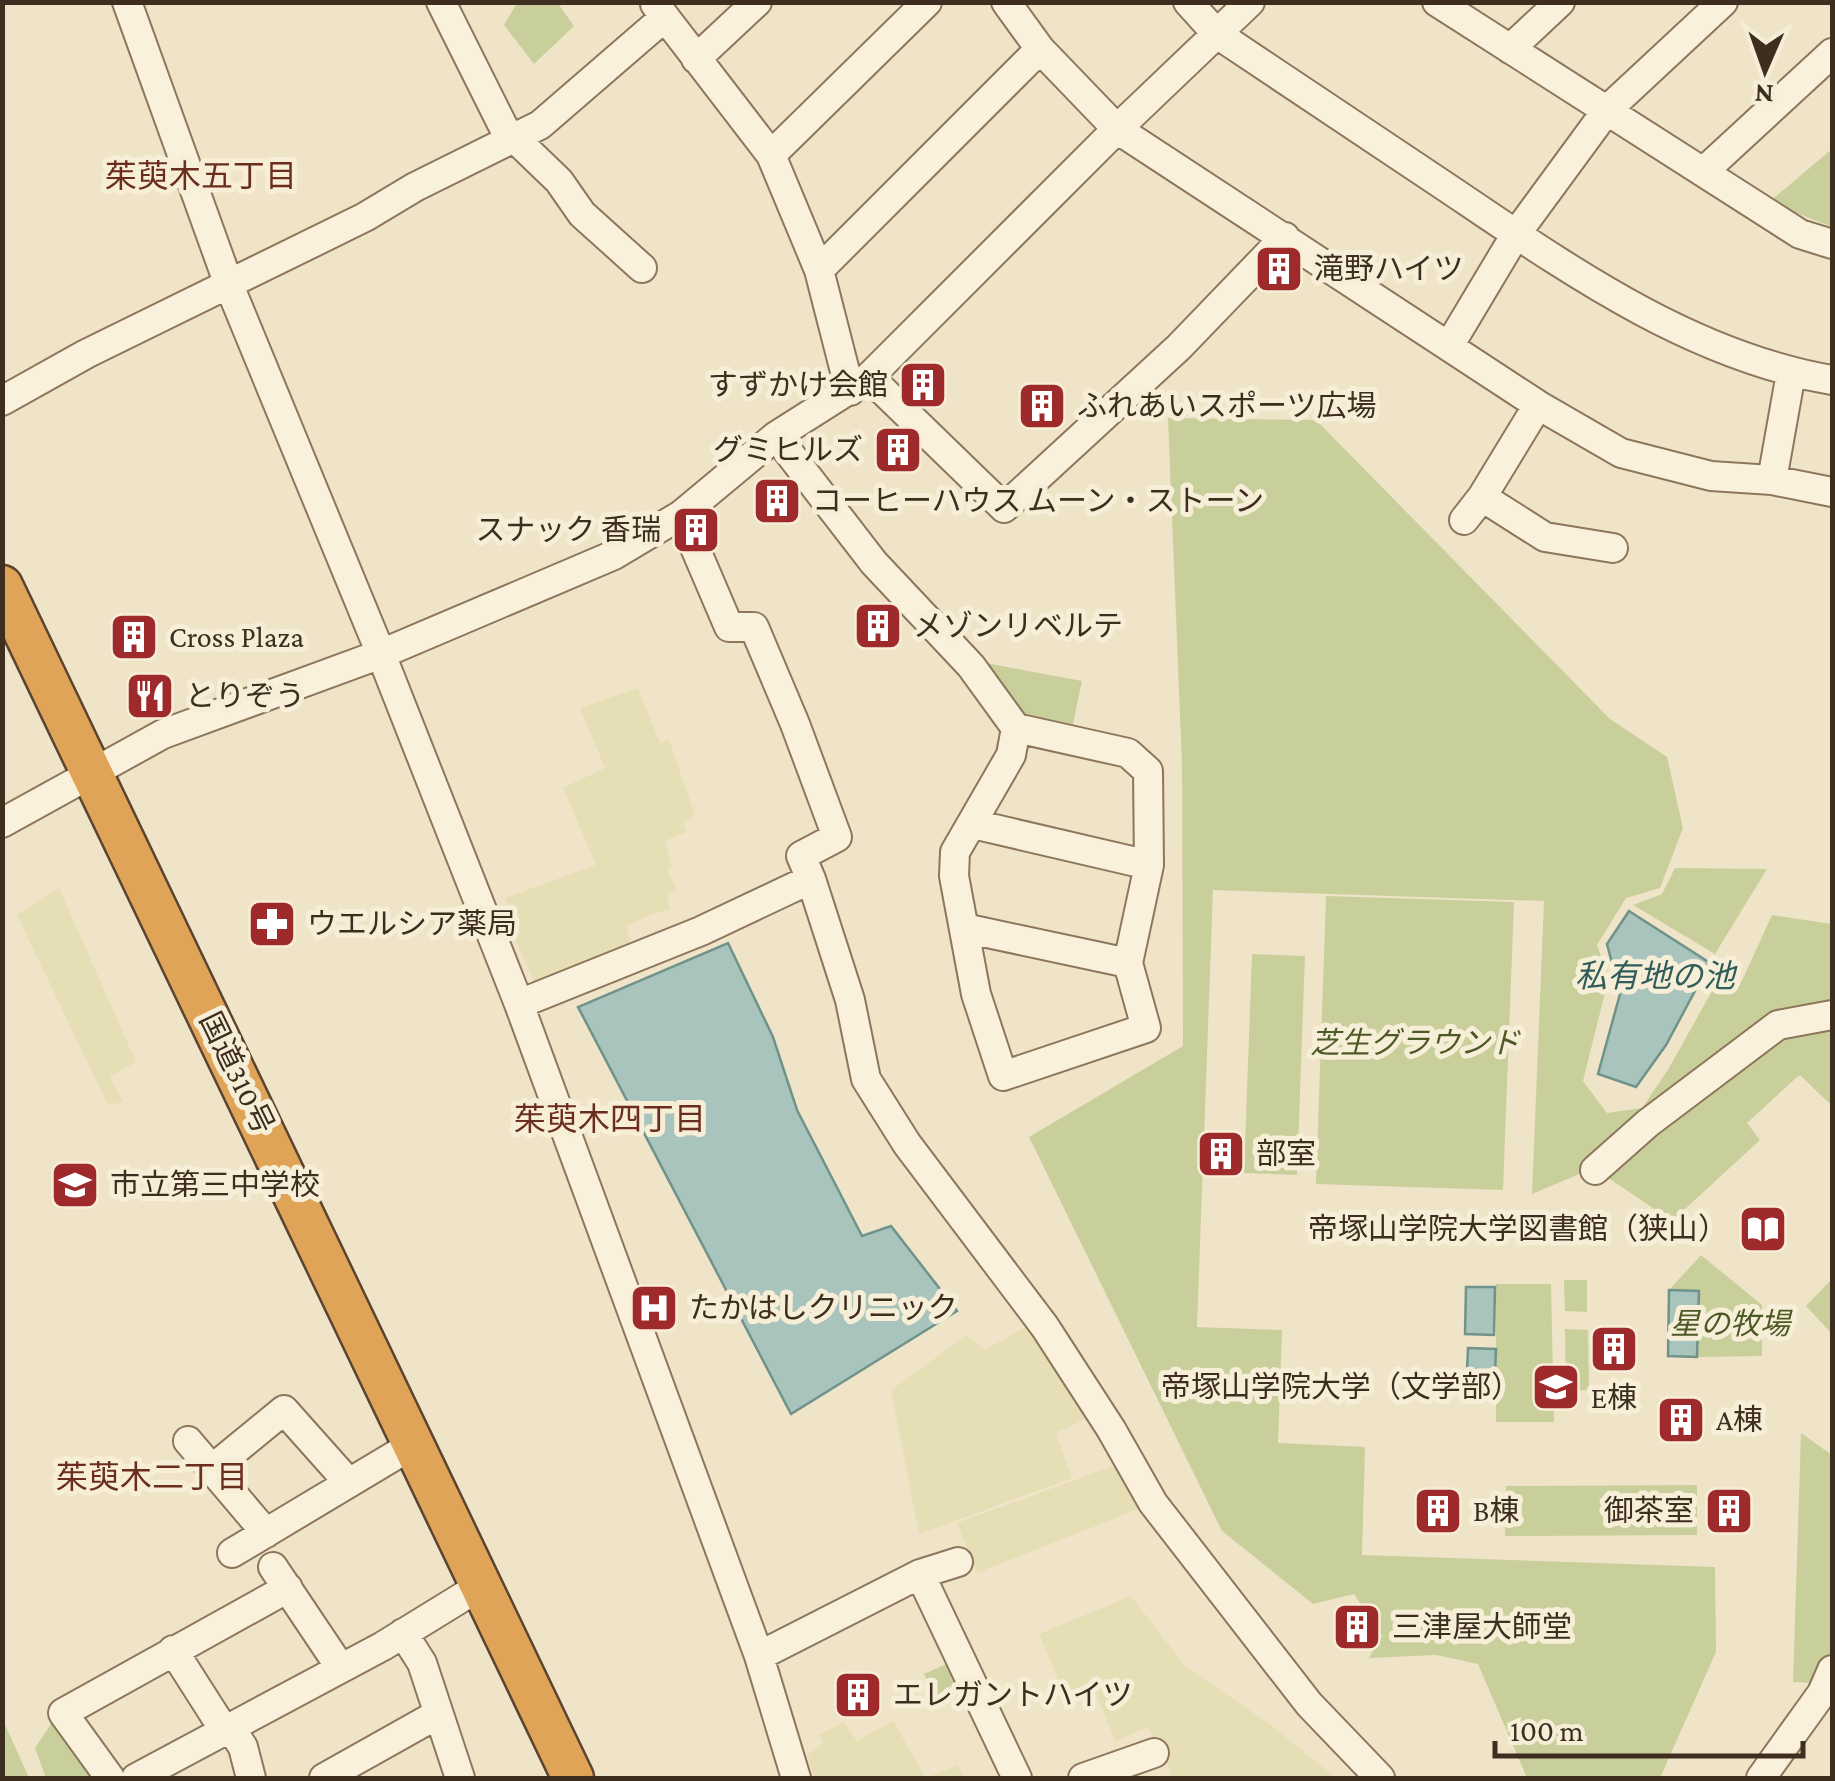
<svg xmlns="http://www.w3.org/2000/svg" width="1835" height="1781" font-family="'Crimson Pro','Noto Sans JP',serif">
<style>
.farmland{fill:#e6deb5}
.green{fill:#c9cf9b}
.water{fill:#a9c4bc;stroke:#6f938a;stroke-width:2.5}
.lines{fill:none;stroke-linecap:round;stroke-linejoin:round}
.minor-casing{stroke:#8d765c;stroke-width:32}
.highway-casing{stroke:#5b4430;stroke-width:45}
.minor{stroke:#faf1dc;stroke-width:28}
.highway{stroke:#e0a458;stroke-width:40}
.labels{text-anchor:middle;stroke-width:10;stroke-linejoin:round;paint-order:stroke}
.poi-label{font-size:30px;fill:#3d2e20;stroke:#f7eed8;text-anchor:start}
.park-label{font-size:30px;font-style:italic;fill:#4d5a26;stroke:#f7eed8}
.street-label{font-size:30px;fill:#3d2e20;stroke:#f7eed8}
.neighbourhood-label{font-size:32px;fill:#6b2e1e;stroke:#f7eed8}
.water-label{font-size:32px;font-style:italic;fill:#2f5d5a;stroke:#f7eed8}
</style>
<rect width="100%" height="100%" fill="#f0e4c8"/>
<!-- farmland -->
<path class="farmland" d="M638,688L660,743L669,740L695,815L683,823L686,832L665,841L672,866L666,871L678,889L667,895L670,908L626,925L632,947L536,985L504,915L511,910L505,898L596,865L563,788L605,768L580,708Z
M59,888L136,1062L110,1077L123,1102L108,1105L17,915Z
M1026,1327L1087,1418L1056,1433L1072,1478L919,1534L891,1390L967,1335L984,1350Z
M1119,1464L1141,1508L977,1573L957,1523Z
M1131,1596L1185,1666L1271,1725L1336,1778H1172L1163,1750L1147,1728L1115,1741L1095,1690L1066,1699L1039,1634Z
M893,1721L926,1778L958,1765L964,1778H815L807,1755L823,1744L819,1735L844,1722L857,1741Z"/>
<!-- green -->
<path class="green" d="M557,2L574,26L534,64L504,25L517,3Z
M1832,149V227L1769,202Z
M1168,418L1316,420L1610,719L1667,757L1683,828L1660,888L1626,898L1597,945L1609,977L1583,1081L1607,1113L1642,1108L1669,1068L1717,982L1740,985L1772,915L1832,924V1015L1778,1025L1596,1167L1532,1194L1544,901L1213,890L1197,1327L1282,1330L1278,1443L1365,1447L1362,1555L1715,1567L1716,1652L1660,1778H1527L1478,1664L1436,1655L1369,1658L1382,1636L1354,1594L1313,1604L1222,1531L1029,1137L1183,1046L1182,765Z
M986,663L1082,681L1072,728L1016,714Z
M1675,868L1767,869L1715,954L1633,905L1662,894Z
M1326,896L1514,902L1503,1190L1316,1184Z
M1252,954L1305,956L1297,1175L1244,1173Z
M1832,1023V1106L1800,1075L1797,1077L1747,1123L1760,1140L1672,1221L1601,1173L1779,1031Z
M1701,1255L1762,1305V1356L1697,1357L1699,1291L1669,1290Z
M1832,1279V1334L1806,1306Z
M1564,1280H1587V1312L1565,1311Z
M1496,1284H1551L1554,1422H1496Z
M1565,1329L1588,1330L1589,1390L1566,1391Z
M1801,1433L1832,1455V1652L1812,1683L1793,1682Z
M1697,1485V1535L1505,1536L1506,1486Z
M951,1662L965,1690L936,1701L924,1674Z
M55,1718L99,1778H46L35,1748Z
M3,1720L29,1778H3Z"/>
<!-- water -->
<path class="water" d="M1629,911L1710,963L1666,1045L1636,1087L1598,1074L1620,994L1607,944Z
M728,943L773,1037L797,1110L862,1236L891,1226L957,1311L791,1414L578,1007Z
M1466,1287H1495L1494,1335L1465,1334Z
M1669,1290L1699,1291L1697,1357L1668,1356Z
M1468,1348L1496,1349L1494,1397L1466,1396Z"/>
<g class="lines">
<!-- minor casing -->
<g class="minor-casing">
<path id="minor" d="M127,2L229,285L381,654L519,1004L759,1656L796,1778
M441,2L504,128L559,181L582,214L642,268
M1006,2L1040,49L1117,129L1538,405L1621,453L1711,476L1772,480L1832,492
M1188,2L1217,34C1295,86 1373,139 1452,191C1569,270 1691,356 1832,380
M1437,2L1800,234L1832,244
M655,4L771,155L819,270L850,391
M1510,49L1560,2
M696,59L757,2
M771,155L927,2
M1703,172L1832,53
M819,270L1040,49
M1449,346L1516,234L1607,110L1723,2
M869,377L1004,508L1179,347L1285,237
M2,401L86,354L365,217L415,187L540,125L665,17
M776,436L874,563L971,666L1016,728L1128,753L1148,771L1149,865L1128,963L1146,1028L1003,1076L976,994L954,876L955,852L1011,755L1016,728
M1772,480L1791,373
M1482,497L1545,537L1613,548
M681,515L729,627H754L795,724L837,837L801,856L811,879L850,1000L866,1079L907,1144L1045,1327L1111,1429L1153,1503L1309,1704L1380,1778
M1464,520L1482,497L1538,405
M2,823L163,734L381,654L614,555L681,515L776,436L869,377L1117,129L1250,2
M973,824L1149,865
M964,928L1128,963
M519,1004L701,931L811,879
M1595,1170L1648,1123L1778,1025L1832,1015
M188,1441L266,1533
M212,1469L284,1410L349,1483
M232,1553L414,1444
M273,1567L340,1667
M920,1574L1017,1778
M403,1633L422,1663L460,1778
M173,1650L224,1730
M759,1656L920,1574L958,1562
M230,1727L243,1747L251,1778
M110,1778L63,1713L288,1588
M136,1778L383,1646L482,1585
M324,1778L438,1714
M1083,1778L1154,1753
M1761,1778L1822,1693L1832,1670"/>
</g>
<!-- highway casing -->
<g class="highway-casing">
<path id="highway" d="M2,586L573,1778"/>
</g>
<!-- minor -->
<use href="#minor" class="minor"/>
<!-- highway -->
<use href="#highway" class="highway"/>
</g>
<!-- icons -->
<defs>
<g id="building-square" transform="scale(2.5)"><rect x="-9" y="-9" width="18" height="18" rx="4" fill="#9e2a2b" stroke="#f7eed8"/><path d="M-4-6H4V6H1V3H-1V6H-4ZM-2.5-4.3h1.7v1.8h-1.7ZM.8-4.3h1.7v1.8H.8ZM-2.5-1h1.7V.8h-1.7ZM.8-1h1.7V.8H.8Z" fill="#fff"/></g>
<g id="restaurant-square" transform="scale(2.5)"><rect x="-9" y="-9" width="18" height="18" rx="4" fill="#9e2a2b" stroke="#f7eed8"/><path d="M-5-6h1v4h1v-4h1v4h1v-4h1v5L-1.5 .5V6h-2V.5L-5-1ZM5-6V6H3V1.5H1.5Q1.5-4 5-6Z" fill="#fff"/></g>
<g id="pharmacy-square" transform="scale(2.5)"><rect x="-9" y="-9" width="18" height="18" rx="4" fill="#9e2a2b" stroke="#f7eed8"/><path d="M-2-6h4v4h4v4h-4v4h-4v-4h-4v-4h4Z" fill="#fff"/></g>
<g id="school-square" transform="scale(2.5)"><rect x="-9" y="-9" width="18" height="18" rx="4" fill="#9e2a2b" stroke="#f7eed8"/><path d="M0-5L7-2L0 1L-7-2ZM-4 1L0 2.5L4 1V4Q0 6-4 4Z" fill="#fff"/></g>
<g id="library-square" transform="scale(2.5)"><rect x="-9" y="-9" width="18" height="18" rx="4" fill="#9e2a2b" stroke="#f7eed8"/><path d="M-6-4Q-3-5.5-.7-3.5V5Q-3 3-6 4ZM6-4Q3-5.5 .7-3.5V5Q3 3 6 4Z" fill="#fff"/></g>
<g id="hospital-square" transform="scale(2.5)"><rect x="-9" y="-9" width="18" height="18" rx="4" fill="#9e2a2b" stroke="#f7eed8"/><path d="M-5-5h3v3.5h4V-5h3V5h-3V1.5h-4V5h-3Z" fill="#fff"/></g>
<g id="university-square" transform="scale(2.5)"><rect x="-9" y="-9" width="18" height="18" rx="4" fill="#9e2a2b" stroke="#f7eed8"/><path d="M0-5L7-2L0 1L-7-2ZM-4 1L0 2.5L4 1V4Q0 6-4 4Z" fill="#fff"/></g>
</defs>
<g fill-rule="evenodd">
<use href="#building-square" x="1279" y="269"/>
<use href="#building-square" x="923" y="385"/>
<use href="#building-square" x="1042" y="406"/>
<use href="#building-square" x="898" y="450"/>
<use href="#building-square" x="777" y="501"/>
<use href="#building-square" x="696" y="530"/>
<use href="#building-square" x="878" y="626"/>
<use href="#building-square" x="134" y="637"/>
<use href="#restaurant-square" x="150" y="696"/>
<use href="#pharmacy-square" x="272" y="924"/>
<use href="#building-square" x="1221" y="1154"/>
<use href="#school-square" x="75" y="1185"/>
<use href="#library-square" x="1763" y="1229"/>
<use href="#hospital-square" x="654" y="1308"/>
<use href="#building-square" x="1614" y="1349"/>
<use href="#university-square" x="1556" y="1387"/>
<use href="#building-square" x="1681" y="1420"/>
<use href="#building-square" x="1438" y="1511"/>
<use href="#building-square" x="1729" y="1511"/>
<use href="#building-square" x="1357" y="1627"/>
<use href="#building-square" x="858" y="1695"/>
</g>
<g class="labels">
<!-- poi labels -->
<g class="poi-label">
<text x="1314" y="279">滝野ハイツ</text>
<text x="888" y="395" text-anchor="end">すずかけ会館</text>
<text x="1077" y="416">ふれあいスポーツ広場</text>
<text x="863" y="460" text-anchor="end">グミヒルズ</text>
<text x="812" y="511">コーヒーハウス ムーン・ストーン</text>
<text x="661" y="540" text-anchor="end">スナック 香瑞</text>
<text x="913" y="636">メゾンリベルテ</text>
<text x="169" y="647">Cross Plaza</text>
<text x="185" y="706">とりぞう</text>
<text x="307" y="934">ウエルシア薬局</text>
<text x="1256" y="1164">部室</text>
<text x="110" y="1195">市立第三中学校</text>
<text x="1728" y="1239" text-anchor="end">帝塚山学院大学図書館（狭山）</text>
<text x="689" y="1318">たかはしクリニック</text>
<text x="1521" y="1397" text-anchor="end">帝塚山学院大学（文学部）</text>
<text x="1614" y="1408" text-anchor="middle">E棟</text>
<text x="1716" y="1430">A棟</text>
<text x="1473" y="1521">B棟</text>
<text x="1694" y="1521" text-anchor="end">御茶室</text>
<text x="1392" y="1637">三津屋大師堂</text>
<text x="893" y="1705">エレガントハイツ</text>
</g>
<!-- park labels -->
<g class="park-label">
<text x="1415" y="1053">芝生グラウンド</text>
<text x="1730" y="1334">星の牧場</text>
</g>
<!-- street labels -->
<g class="street-label">
<text transform="translate(237 1073) rotate(64)" y="10">国道310号</text>
</g>
<!-- neighbourhood labels -->
<g class="neighbourhood-label">
<text x="201" y="187">茱萸木五丁目</text>
<text x="610" y="1130">茱萸木四丁目</text>
<text x="152" y="1488">茱萸木二丁目</text>
</g>
<!-- water labels -->
<g class="water-label">
<text x="1655" y="987">私有地の池</text>
</g>
</g>
<!-- border -->
<rect width="1835" height="1781" fill="none" stroke="#3d2e20" stroke-width="10"/>
<!-- north arrow -->
<g transform="translate(1765 70) rotate(182)" stroke="#f7eed8" stroke-width="8" paint-order="stroke">
<path d="M0-8L18 38L0 25L-18 38Z" fill="#3d2e20"/>
<text y="-15" font-size="28" font-weight="bold" text-anchor="middle" fill="#3d2e20">N</text>
</g>
<!-- scale -->
<path d="M1495 1741v15h308v-15" fill="none" stroke="#3d2e20" stroke-width="5"/>
<text x="1510" y="1741" font-size="30" fill="#3d2e20" stroke="#f7eed8" stroke-width="8" paint-order="stroke">100 m</text>
</svg>
